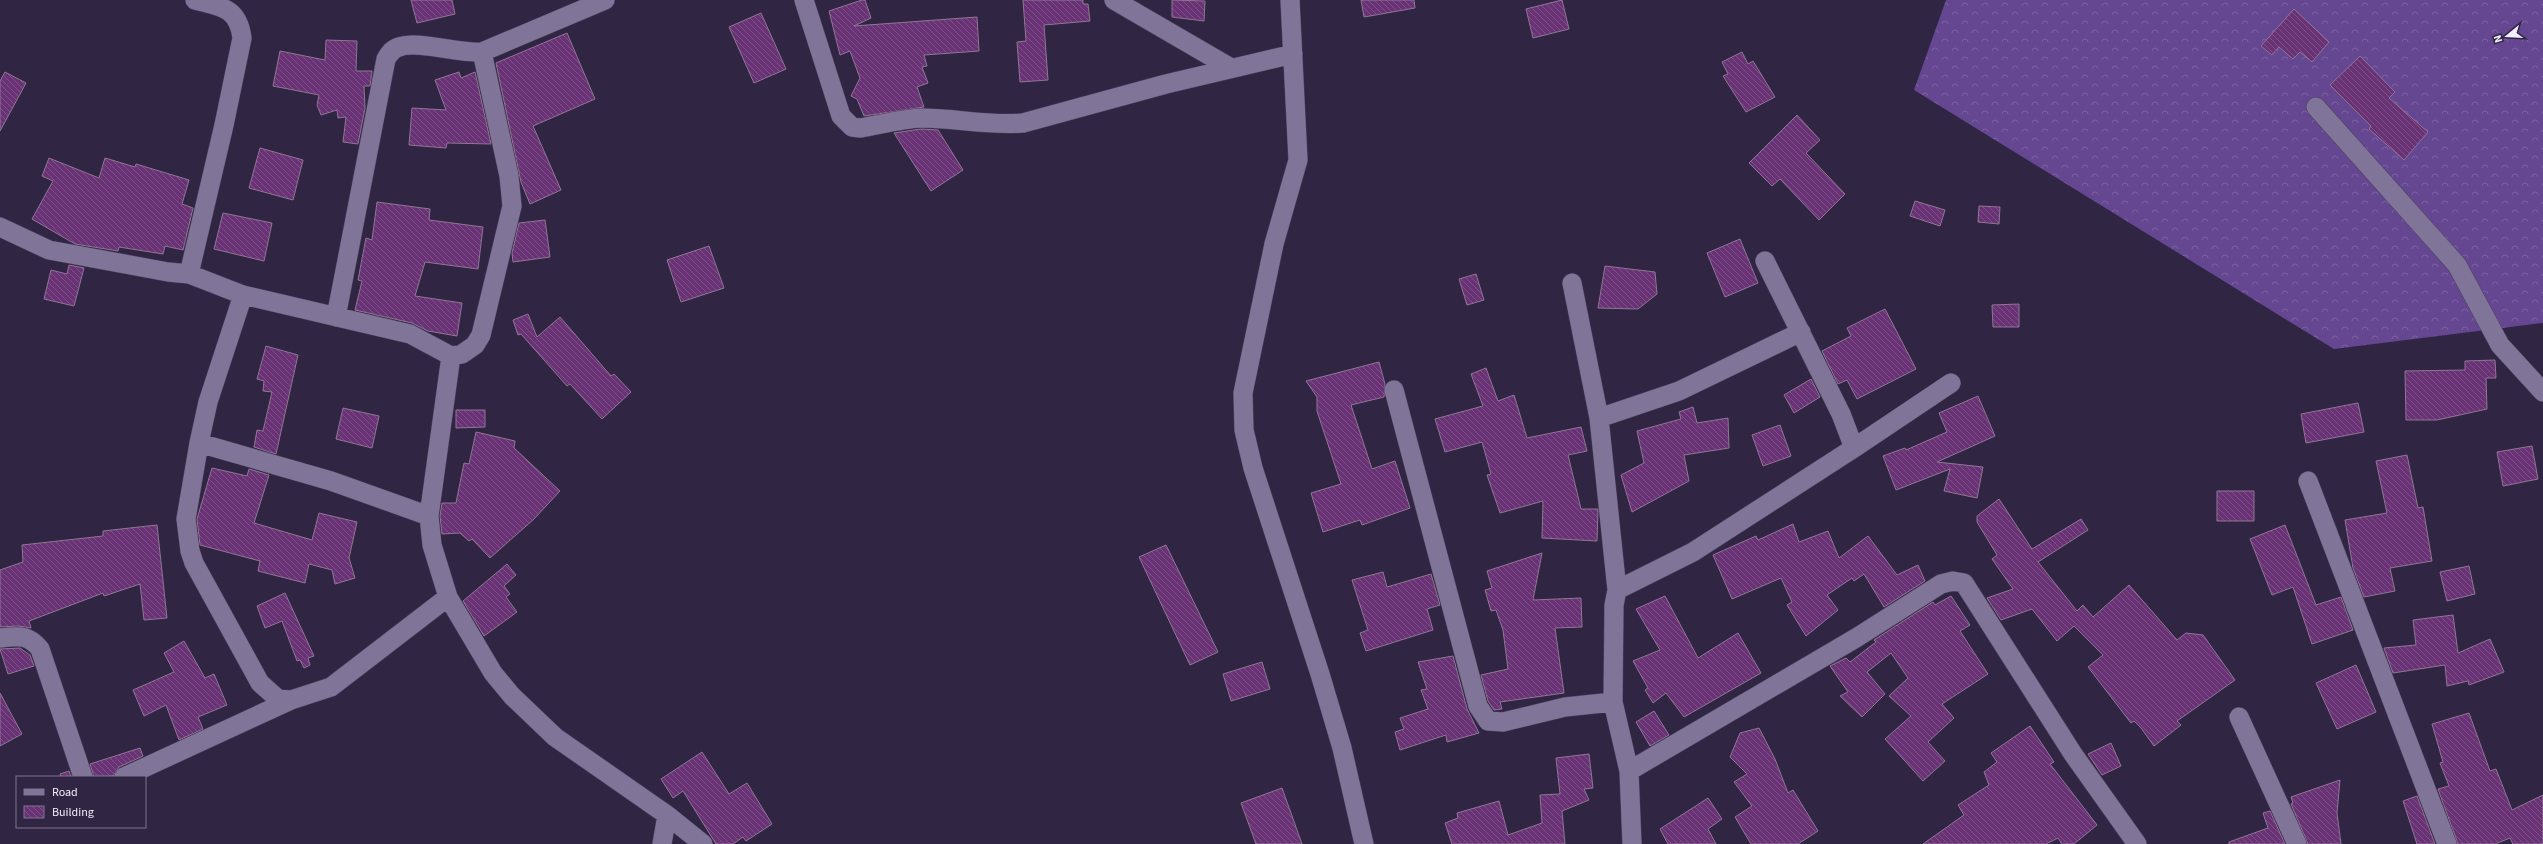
<svg xmlns="http://www.w3.org/2000/svg" width="2543" height="844" font-family="'Source Sans 3',sans-serif">
<style>
.forest{fill:url(#forest-crowns)}
.building{fill:url(#building-back-hatch);stroke:#907695}
.lines{fill:none;stroke-linecap:round;stroke-linejoin:round}
.minor-casing{stroke:#4d435c;stroke-width:20}
.minor{stroke:#807498;stroke-width:19}
</style>
<defs>
<pattern id="forest-crowns" width="20" height="18" patternUnits="userSpaceOnUse"><rect width="20" height="18" fill="#644691"/><path d="M2 6a3 3 0 1 1 6 0M12 15a3 3 0 1 1 6 0" fill="none" stroke="#7b61a1"/></pattern>
<pattern id="building-back-hatch" width="6" height="6" patternUnits="userSpaceOnUse"><rect width="6" height="6" fill="#683274"/><path d="M-1 5l2 2M0 0l6 6M5-1l2 2" fill="none" stroke="#7e5089"/></pattern>
</defs>
<rect width="100%" height="100%" fill="#312544"/>
<!-- forest -->
<path class="forest" d="M1946,0H2543V323L2334,349L1914,90Z"/>
<!-- building -->
<path class="building" d="M411,0H452L455,14L417,23Z
M862,0H865L871,18L854,26L977,17L979,51L924,55L927,66L922,67L928,83L917,87L924,107L864,116L857,99L851,96L860,78L850,51L840,55L829,11Z
M1023,0H1083V4H1088L1090,21L1044,25L1048,80L1020,82L1017,42L1026,41Z
M1172,0L1205,1L1204,21L1172,17Z
M1361,0H1414L1415,8L1364,17Z
M1562,0L1569,29L1533,38L1526,9Z
M2294,9L2329,42L2312,62L2300,52L2293,59L2279,47L2272,55L2261,46Z
M761,13L786,69L754,83L729,27Z
M567,33L595,99L533,126L561,190L530,204L521,182L496,63Z
M326,40L357,41L356,71H372L370,86H364L365,108L358,144L343,142L346,117L338,118L337,110L321,115L317,105L319,95L273,86L280,51L325,60Z
M1742,52L1748,64L1753,61L1775,97L1746,112L1723,76L1728,74L1722,62Z
M2360,56L2395,92L2389,98L2428,132L2404,160L2369,129L2371,126L2330,85Z
M5,72L26,83L0,131V81Z
M459,72L461,78L475,72L491,144L447,143L446,148L409,145L412,108L446,110L435,80Z
M1797,115L1820,140L1806,153L1845,194L1819,220L1780,179L1772,186L1749,163Z
M921,129L938,130L963,170L931,191L894,133Z
M260,148L303,160L293,200L249,188Z
M49,158L99,178L105,158L135,167L136,164L189,180L182,204L193,208L183,250L165,246L163,254L119,247L118,251L75,244L32,219L53,181L42,176Z
M1915,201L1945,210L1940,226L1910,216Z
M377,202L430,209L429,220L483,227L478,269L425,262L415,296L462,303L457,336L428,331L412,323L355,310L362,281L358,280L366,238L372,240Z
M1979,206L2000,207L1999,224L1978,222Z
M223,213L272,223L264,261L214,249Z
M545,220L550,257L513,262L512,253L519,223Z
M1740,239L1758,283L1725,297L1707,253Z
M709,246L724,288L681,302L667,260Z
M69,265L84,268L74,306L44,299L51,270L67,274Z
M1605,266L1655,272L1657,294L1638,309L1598,308Z
M1476,274L1484,300L1467,305L1459,279Z
M2019,304V327H1993L1992,305Z
M1885,309L1916,369L1857,399L1847,380L1838,384L1822,351L1851,336L1847,328Z
M528,314L537,337L560,317L611,376L614,374L631,392L602,419L570,384L567,386L521,334L518,335L513,320Z
M266,346L298,355L276,454L254,447L257,430L263,431L272,392L263,391L264,381L257,379Z
M2495,360L2496,378H2486L2487,409L2437,420H2406L2405,371L2465,370V361Z
M1379,362L1385,384L1384,397L1351,405L1372,469L1395,461L1410,508L1362,525L1360,520L1323,532L1311,493L1341,484L1317,411V397L1306,381Z
M1486,368L1498,401L1514,395L1527,438L1581,427L1587,451L1568,455L1581,509H1598L1597,541L1542,538L1543,501L1500,513L1487,475L1491,474L1482,442L1445,452L1435,419L1483,406L1471,374Z
M1811,379L1820,397L1794,413L1784,395Z
M1978,396L1995,436L1937,462L1983,467L1977,498L1944,491L1950,469L1896,490L1883,456L1905,448L1906,450L1947,432L1939,413Z
M2358,403L2364,432L2306,443L2301,414Z
M1693,407L1697,423L1728,418L1729,448L1684,455L1689,481L1632,512L1621,475L1644,463L1637,431L1681,419L1679,412Z
M343,408L379,416L372,448L336,439Z
M456,410H485V427L456,428Z
M1780,425L1791,456L1763,466L1752,435Z
M476,432L515,441L514,448L560,491L534,519L490,558L472,539L469,541L460,533L442,534L440,516L442,503H456L464,463L469,464Z
M2532,446L2538,479L2503,486L2497,452Z
M2407,455L2418,508L2423,507L2432,561L2390,568L2395,591L2364,597L2353,568L2345,520L2387,513L2376,461Z
M212,468L247,476L249,469L269,475L254,523L312,540L319,513L357,522L349,558L355,578L335,584L332,570L309,564L305,583L258,571L260,561L200,545L197,519Z
M2217,491H2254V521H2217Z
M1999,499L2032,549L2081,519L2088,530L2038,562L2077,611L2083,605L2093,617L2129,585L2177,640L2186,633L2203,635L2235,680L2177,721L2181,725L2154,746L2141,728L2134,721L2131,723L2088,667L2103,655L2074,626L2057,641L2032,609L2001,620L1987,598L2013,589L1992,559L1997,555L1977,522V516Z
M1793,524L1799,542L1828,531L1839,558L1868,536L1897,575L1918,565L1925,581L1884,607L1864,574L1854,581L1852,578L1827,595L1838,610L1806,636L1787,605L1792,602L1781,578L1732,599L1713,555L1756,536L1758,540Z
M157,525L167,618L144,620L140,584L104,596L103,593L29,621L31,628L18,626L0,627V570L23,562L22,545L103,536V531Z
M2285,525L2316,605L2341,597L2353,630L2312,644L2293,587L2272,595L2250,539Z
M1166,545L1218,652L1190,665L1139,557Z
M1542,553L1533,600L1581,598L1582,627L1555,628L1564,693L1500,702L1502,709L1494,710L1488,701L1481,675L1508,669L1503,630L1496,610L1491,611L1485,590L1492,588L1487,571Z
M507,564L516,575L504,586L510,594L506,597L517,612L484,636L463,601Z
M2469,566L2475,594L2447,601L2440,572Z
M1383,572L1387,587L1431,574L1440,605L1427,609L1433,630L1366,651L1360,633L1368,630L1352,580Z
M285,593L314,656L308,658L310,665L304,668L300,660L297,661L282,621L265,628L257,606Z
M1665,596L1698,658L1738,633L1761,673L1684,717L1666,693L1653,703L1645,690L1648,688L1633,661L1660,650L1636,609Z
M1951,596L1970,625L1960,631L1988,674L1942,704L1954,718L1928,742L1945,761L1923,781L1885,739L1911,716L1889,696L1908,678L1891,653L1867,672L1885,694L1862,717L1840,696L1848,692L1830,666L1846,658L1850,662L1876,642L1874,640L1933,602L1935,605Z
M2453,615L2458,653L2490,639L2504,672L2469,685L2468,681L2447,686L2445,665L2393,673L2384,648L2416,645L2413,620Z
M184,641L205,678L214,674L227,705L198,717L203,729L179,740L166,705L144,716L133,690L174,672L164,653Z
M20,648L30,655L34,666L8,674L0,649Z
M1453,656L1467,709L1479,733L1447,742L1446,735L1400,750L1395,732L1404,729L1400,718L1428,709L1421,690L1427,689L1418,662Z
M1262,662L1270,689L1231,701L1223,674Z
M2356,665L2376,712L2337,729L2316,683Z
M0,693L22,734L0,746Z
M1654,711L1669,735L1650,746L1636,722Z
M2469,713L2490,771L2496,769L2512,810L2543,795V844H2513L2510,838L2495,844H2458L2438,789L2449,786L2440,763L2443,762L2432,724Z
M2030,726L2054,762L2050,764L2097,825L2074,844H2062L2058,838L2046,844H1923L1964,815L1958,805L1989,785L1984,772L1997,762L1991,753Z
M1759,728L1775,759L1788,793L1793,790L1818,831L1798,844H1751L1735,817L1752,806L1734,782L1747,774L1730,757L1740,733Z
M2111,743L2121,766L2102,775L2088,754Z
M140,748L143,756L119,767L113,776L94,777L90,764Z
M702,752L729,794L747,783L772,824L746,841L743,837L733,844H716L683,791L673,798L661,779Z
M1589,754L1593,788L1584,789L1589,800L1562,811L1565,844H1452L1445,823L1458,818L1457,813L1499,801L1508,835L1542,823L1540,795L1560,794L1556,758Z
M69,771L71,777H61L60,774Z
M2340,780L2337,813L2341,844H2308L2291,804L2293,803L2291,797Z
M1282,788L1302,844H1256L1241,803Z
M2417,796L2435,844H2417L2403,801Z
M1708,798L1722,819L1708,829L1716,844H1668L1660,829Z
M2270,811L2285,844H2229V842L2268,828L2263,813Z"/>
<g class="lines">
<!-- minor casing -->
<g class="minor-casing">
<path id="minor" d="M804,0L841,116L852,127L860,128C879,125 901,119 921,118C955,118 989,126 1023,123L1166,84L1293,54
M1114,0L1231,68
M1290,0L1298,160L1274,244L1243,393L1244,430L1253,468L1320,674L1342,748L1364,844
M2316,107L2457,265L2500,345L2543,392
M0,227L49,250L168,272L189,274L243,295L410,334L451,356L462,354L475,345L481,335L512,206L509,176L482,52
M189,274L224,125L242,38C238,7 221,7 195,0
M1572,283L1599,418L1617,590
M243,295L208,402L199,443L186,519L190,551L194,563L260,683L278,699L291,700
M336,317L386,59C389,54 392,49 399,47C418,40 459,54 482,52L605,0
M451,356L429,516L432,545L448,597L493,673L512,696L555,737L667,815L703,844
M1394,390L1478,706L1488,721L1503,722L1565,707L1613,702
M1599,418L1679,391L1801,332
M199,443L331,481L429,516
M1854,448L1951,383
M2308,481L2447,844
M0,638C18,636 28,634 40,649L83,777
M2239,717L2297,844
M1629,771L1856,638L1941,584L1953,581L1964,583L2073,754L2137,844
M124,777L291,700L331,687L448,597
M662,844L667,815
M1632,844L1629,771L1613,702L1614,605L1617,590L1693,552L1854,448L1841,414L1765,261"/>
</g>
<!-- minor -->
<use href="#minor" class="minor"/>
</g>
<!-- legend -->
<rect x="16" y="776" width="130" height="52" fill="#312544" stroke="#7e758e"/>
<rect x="24" y="789" width="20" height="6" fill="#807498" stroke="#7e758e"/>
<text x="52" y="796" font-size="12" fill="#f2edfd">Road</text>
<rect x="24" y="806" width="20" height="12" fill="url(#building-back-hatch)" stroke="#7e758e"/>
<text x="52" y="816" font-size="12" fill="#f2edfd">Building</text>
<!-- north arrow -->
<g transform="translate(2507 36) rotate(252)" stroke="#312544" stroke-width="3" paint-order="stroke">
<path d="M0-3L7 15L0 10L-7 15Z" fill="#f2edfd"/>
<text y="-6" font-size="11" font-weight="bold" text-anchor="middle" fill="#f2edfd">N</text>
</g>
</svg>
